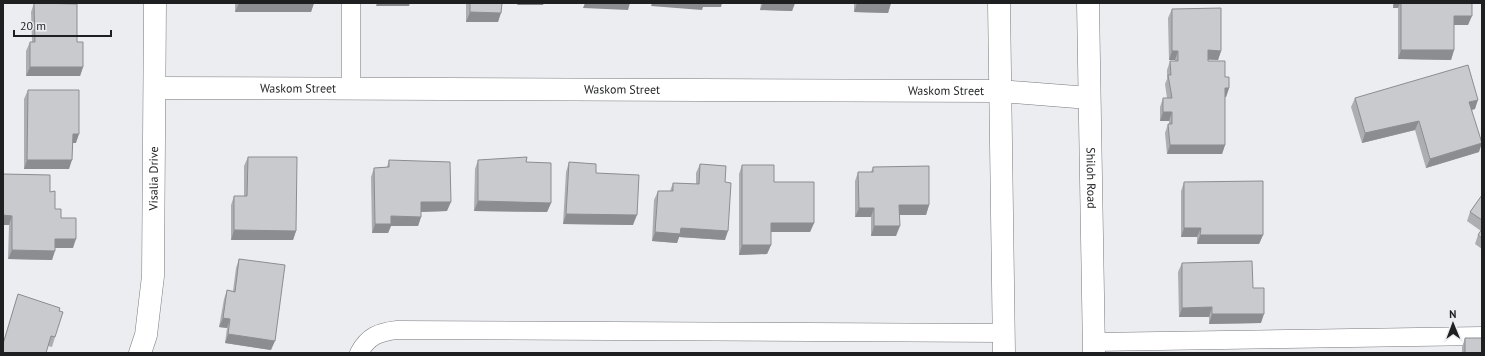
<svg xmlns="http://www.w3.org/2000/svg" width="1485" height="356" font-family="'PT Sans',sans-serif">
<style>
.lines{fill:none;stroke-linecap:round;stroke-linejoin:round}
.service-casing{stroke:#78797d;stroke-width:19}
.minor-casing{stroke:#78797d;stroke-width:23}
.secondary-casing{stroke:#78797d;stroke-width:23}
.service{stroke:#fff;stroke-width:18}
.minor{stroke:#fff;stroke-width:22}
.secondary{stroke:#fff;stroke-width:22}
.wall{fill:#acaeb1}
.shaded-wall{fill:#8c8d90}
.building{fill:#c8cace;stroke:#8c8d90}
.labels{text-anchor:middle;stroke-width:3.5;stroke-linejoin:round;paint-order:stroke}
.street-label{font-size:12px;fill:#1e1f20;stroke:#ebedf1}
</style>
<rect width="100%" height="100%" fill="#ebedf1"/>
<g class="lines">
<!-- service casing -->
<g class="service-casing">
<path id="service" d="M351,3V88
M1094,342L1482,336
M359,353C368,336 379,332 397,330L1004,333"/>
</g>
<!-- minor casing -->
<g class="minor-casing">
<g id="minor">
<path id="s1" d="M155,88L1000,91L1089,98"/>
<path id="s2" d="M140,353L146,335L153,276L155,3"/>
</g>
</g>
<!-- secondary casing -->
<g class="secondary-casing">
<g id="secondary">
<path d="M999,3L1004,353"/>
<path id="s3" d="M1088,3L1094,353"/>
</g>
</g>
<!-- service -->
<use href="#service" class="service"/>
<!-- minor -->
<use href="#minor" class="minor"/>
<!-- secondary -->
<use href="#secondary" class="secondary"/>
</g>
<!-- wall -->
<path class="wall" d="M34,3L77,42L83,67L80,76H26V51L30,42H32L31,12Z
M235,3H314L311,12H235Z
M466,3H502L498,22H466Z
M761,3H795L792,11L760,10Z
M854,3H891L888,13L854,12Z
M1393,3H1472L1468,25H1454V50L1451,60L1398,59V8H1393Z
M1172,9L1221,51L1218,60H1208V61L1225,77L1229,88L1226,97H1225V145L1222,154H1167L1165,133L1168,124H1169V121H1160V107L1163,98H1167L1165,84L1167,79V70L1170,61H1175V60H1169L1168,18Z
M28,90L76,143H72L69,169H24V99Z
M1355,98L1475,109L1472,110L1479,152L1426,168L1415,130L1362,143L1351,107Z
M248,157L296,231L293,240H231V205L234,196H244V166Z
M389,160L447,211L421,212V217L418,226H391L388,233H372L371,177L374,168L387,167Z
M478,160L526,162L551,203L547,212L474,211L475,169Z
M569,162L596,173L633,225L563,224L566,172Z
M700,164L725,182V240L679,237L677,243L652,241L654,200L658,191H670L673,183L696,184V173Z
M742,165L774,182L814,223L810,232H771V245L767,254L739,255V174Z
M873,167L929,205L926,215H899L896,236H871V217H855V181L858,172H871Z
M3,174L50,192L55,209L61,218L73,248H55L52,260L8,259L9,225Z
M1184,182L1263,235L1259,244H1197V237H1181V191Z
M1482,195V249L1475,244L1478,235L1481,231L1467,221L1470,212Z
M239,259L271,350L225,343L227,328L219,327L224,299L227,290L233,291L236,268Z
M1182,263L1253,288L1261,323L1209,324V317H1179L1178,272Z
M18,294L55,337L52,347L48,346L3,353V343Z
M1465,338L1482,353H1462V347Z"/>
<!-- shaded-wall -->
<path class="shaded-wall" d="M239,3H314L311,12H235Z
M377,3H410L409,6H376Z
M518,3H544L543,5H517Z
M585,3H630L628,10L583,8Z
M652,3H722L721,7H703L702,10L651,6Z
M763,3H795L792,11L760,10Z
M857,3H891L888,13L854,12Z
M1394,3H1400L1398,8H1393Z
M470,12L501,13L498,22H466Z
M1454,16H1472L1468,25H1451Z
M1208,50L1221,51L1218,60L1205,59Z
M1401,50H1454L1451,60L1398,59Z
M1172,51H1178L1175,60H1169Z
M30,67H83L80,76H26Z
M1225,88H1229L1226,97L1221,98Z
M1478,100L1475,109L1466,111L1469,102Z
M1163,112H1172L1169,121H1160Z
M1419,121L1415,130L1362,143L1365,133Z
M73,134H79L76,143H69Z
M1482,143L1479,152L1426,168L1430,159Z
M1170,145H1225L1222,154H1167Z
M27,160H72L69,169H24Z
M478,201L551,203L547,212L474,211Z
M421,202H451L447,211L418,212Z
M899,205H929L926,215H896Z
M859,208H874L871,217H855Z
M566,214L637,215L633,225L563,224Z
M3,215L12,216L9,225H3Z
M391,216L421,217L418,226H391L388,233H372L375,224Z
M771,223H814L810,232H767Z
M874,226H900L896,236H871Z
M681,228L728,231L725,240L679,237L677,243L652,241L655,232Z
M1184,228H1201L1197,237H1181Z
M234,230L296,231L293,240H231Z
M1200,235H1263L1259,244H1197Z
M55,239H76L73,248H52Z
M742,245H771L767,254L739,255Z
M12,250L55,251L52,260L8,259Z
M1212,307L1209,317H1179L1182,308Z
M1212,314H1264L1261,323L1209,324Z
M223,318L230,319L227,328L219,327Z
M228,334L275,341L271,350L225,343Z"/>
<!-- building -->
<path class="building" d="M34,3L77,4V42H83V67H30V42H35Z
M470,3H502L501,13L470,12Z
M1401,3H1472V16H1454V50H1401Z
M1221,8V51L1208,50V61H1225V77H1229V88H1225V145H1170L1168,124H1172V112H1163V98H1172L1168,75H1171L1170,61H1178V51H1172V9Z
M1468,65L1478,100L1469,102L1482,143L1430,159L1419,121L1365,133L1355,98Z
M28,90H79V134H73L72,160H27Z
M248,157H297L296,231L234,230V196H247Z
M527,157L526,162L551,163V203L478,201V160Z
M389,160L450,162L451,202H421V217L391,216V224H375L374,168L389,167Z
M569,162L596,164V173L639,175L637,215L566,214Z
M700,164L726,166L725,182L731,183L728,231L681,228L680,234L655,232L658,191H673V183L699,184Z
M742,165H774V182H814V223H771V245H742Z
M929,166V205H899L900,226H874V208H859L858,172H873V167Z
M3,174L50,175V192L55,191V209H61V218H76V239H55V251L12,250V216L3,215Z
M1263,181V235H1200L1201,228H1184V182Z
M1482,195V220L1470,212Z
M1482,229V238L1478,235Z
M239,259L285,265L275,341L228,334L230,319L223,318L227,290L235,292Z
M1252,261L1253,288H1264V314H1212V307L1182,308V263Z
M18,294L60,308L59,311L63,312L55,337L51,336L46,353H3V344Z
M1465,338H1482V353H1465Z"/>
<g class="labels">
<!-- street labels -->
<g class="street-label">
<text dy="4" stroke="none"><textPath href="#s1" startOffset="143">Waskom Street</textPath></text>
<text dy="4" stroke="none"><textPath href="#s1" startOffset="467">Waskom Street</textPath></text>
<text dy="4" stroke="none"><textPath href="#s1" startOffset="791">Waskom Street</textPath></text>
<text dy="4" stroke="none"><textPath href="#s3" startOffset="175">Shiloh Road</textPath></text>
<text dy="4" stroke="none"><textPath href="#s2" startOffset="176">Visalia Drive</textPath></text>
</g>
</g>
<!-- border -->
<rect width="1485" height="356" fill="none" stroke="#1e1f20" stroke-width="8"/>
<!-- north arrow -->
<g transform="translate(1453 324) rotate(359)" stroke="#ebedf1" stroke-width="3" paint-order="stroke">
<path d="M0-3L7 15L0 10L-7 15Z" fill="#1e1f20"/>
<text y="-6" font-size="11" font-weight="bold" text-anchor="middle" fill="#1e1f20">N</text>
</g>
<!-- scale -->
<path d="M14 30v6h97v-6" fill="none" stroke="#1e1f20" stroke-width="2"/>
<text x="20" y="30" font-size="12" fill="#1e1f20" stroke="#ebedf1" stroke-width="3" paint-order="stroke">20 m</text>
</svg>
